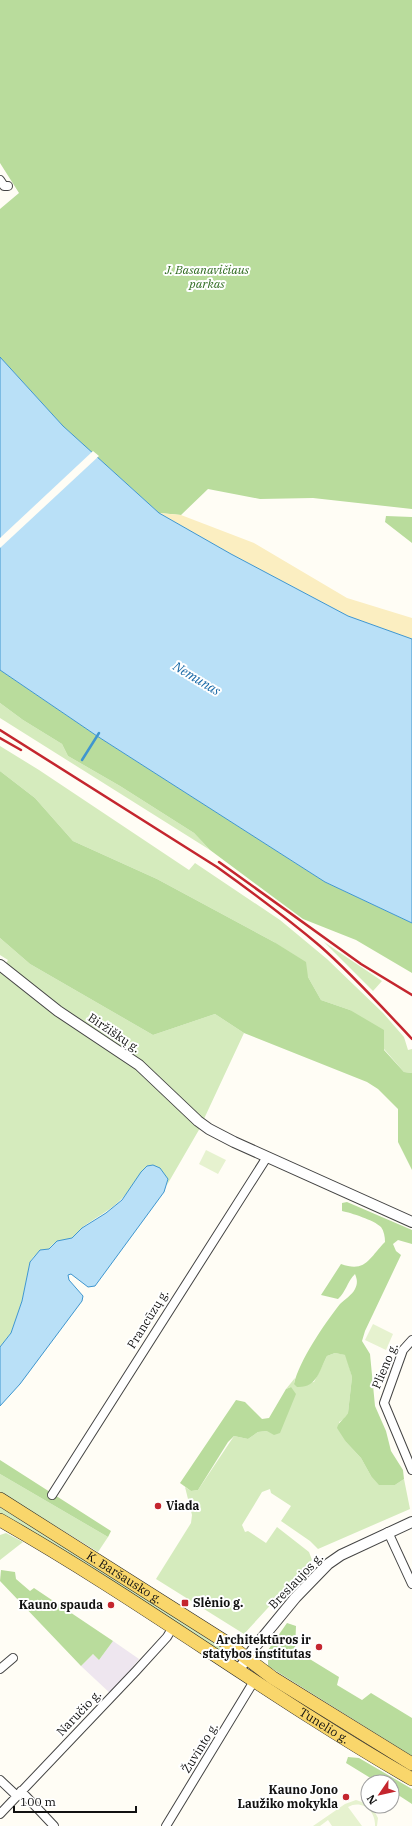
<svg xmlns="http://www.w3.org/2000/svg" width="412" height="1826" font-family="'IBM Plex Serif',serif">
<style>
.industrial{fill:#eee6ef}
.green{fill:#d5ebbd}
.forest{fill:#b9dc9c}
.sand{fill:#fbeec1}
.pitch{fill:#e6f2cf}
.water{fill:#b9e0f7;stroke:#3f96cf}
.pier{fill:#fffdf5}
.lines{fill:none;stroke-linecap:round;stroke-linejoin:round}
.stream{stroke:#3f96cf;stroke-width:2.5}
.minor-casing{stroke:#444;stroke-width:10}
.tertiary-casing{stroke:#444;stroke-width:12}
.primary-casing{stroke:#222;stroke-width:14}
.minor{stroke:#fff;stroke-width:8}
.tertiary{stroke:#fff;stroke-width:10}
.primary{stroke:#f9d66b;stroke-width:13}
.rail{stroke:#c4262e;stroke-width:2.5}
.poi-dot{fill:#c4262e;stroke:#fff;stroke-width:1.5}
.labels{text-anchor:middle;stroke-width:4;stroke-linejoin:round;paint-order:stroke}
.park-label{font-size:12px;font-style:italic;fill:#2f6b1f;stroke:#fff}
.street-label{font-size:12px;fill:#111;stroke:#fff}
.poi-label{font-size:12px;font-weight:bold;fill:#111;stroke:#fff;text-anchor:end}
.water-label{font-size:13px;font-style:italic;fill:#1768a6;stroke:#fff}
</style>
<rect width="100%" height="100%" fill="#fffdf5"/>
<!-- industrial -->
<path class="industrial" d="M113,1641L139,1659L111,1694L81,1666L93,1654L99,1660Z"/>
<!-- green -->
<path class="green" d="M0,703L23,720L62,744L68,756L120,786L194,833L210,850L0,718Z
M0,746L39,770L189,870L195,863L280,920L327,959L383,1013L404,1037L408,1050L412,1049V1073L404,1072L350,1010L321,1000L308,977L274,942L157,879L73,841L35,798L0,771Z
M0,938L30,964L153,1035L215,1014L244,1033L203,1121L168,1085L140,1062L76,1018L5,965L8,960L0,955Z
M324,942L382,981L373,991Z
M0,972L28,993L132,1065L200,1128L167,1185L168,1179L135,1181C121,1205 106,1211 84,1226C80,1229 78,1235 73,1238C64,1243 56,1238 49,1249C40,1252 35,1253 30,1262L22,1301L11,1333L0,1347Z
M335,1353L346,1355L352,1377L348,1413L346,1418L339,1422L346,1442L361,1458L371,1476L395,1485L404,1479L410,1509L318,1549L310,1541L281,1521L291,1506L271,1493L270,1489L262,1492L242,1525L245,1532L248,1531L266,1543L277,1527L309,1552L312,1560L244,1634L156,1579L191,1523L192,1515L185,1487L191,1491L198,1490L234,1436L248,1439L258,1432L267,1431L291,1387L286,1389L295,1378L294,1384L314,1382L327,1356Z
M0,1474L108,1537L98,1552L0,1492Z
M0,1507L126,1586L223,1649L221,1652L125,1589L0,1513Z
M6,1533L23,1542L0,1560V1535Z"/>
<!-- forest -->
<path class="forest" d="M0,0H412V509L313,498L260,499L208,489L181,515L159,513L63,426L0,357V209L19,193L0,163Z
M386,516L412,517V543L385,522Z
M0,670L97,736L325,882L412,923V973L356,940L303,919L210,850L194,833L120,786L68,756L62,744L23,720L0,703Z
M0,771L35,798L73,841L157,879L274,942L306,962L308,977L321,1000L350,1010L384,1030V1050L404,1072L412,1073V1170L398,1142V1109L378,1089L367,1082L244,1033L215,1014L153,1035L30,964L0,938Z
M347,1202L412,1230V1244L398,1240L393,1244L396,1251L401,1255L365,1331L362,1341L370,1354L375,1406L386,1431L391,1451L403,1470L404,1479L395,1485H379L371,1476L361,1458L346,1442L337,1428C339,1421 345,1419 348,1413L352,1377L345,1355L335,1353L327,1356C319,1371 317,1388 297,1387L294,1384C299,1361 325,1323 340,1304C345,1299 352,1295 355,1289C358,1283 357,1279 355,1274C347,1282 346,1292 338,1299L321,1295L341,1264C366,1273 369,1258 385,1242C385,1237 384,1231 381,1227C374,1220 351,1213 342,1211V1203Z
M291,1387L296,1394L280,1433L274,1435L267,1431L258,1432L248,1439L234,1436L228,1442L198,1490L191,1491L180,1483L236,1400L245,1402L262,1419L269,1418L286,1389Z
M0,1460L111,1531L108,1537L0,1474Z
M1,1570L15,1572L16,1579L30,1591L34,1588L113,1641L99,1660L93,1654L81,1666L0,1581Z
M287,1623L296,1626L295,1650L339,1677L337,1685L362,1700L371,1693L412,1718V1756L268,1666V1650Z
M348,1757L359,1758L412,1789V1804L392,1791V1782H377L346,1763Z"/>
<!-- sand -->
<path class="sand" d="M159,513L181,515L254,543L347,598L412,618V639L348,616L231,554Z"/>
<!-- pitch -->
<path class="pitch" d="M206,1150L226,1160L218,1174L199,1164Z
M373,1324L393,1334L386,1350L365,1340Z
M356,1800L368,1804V1806L372,1807L378,1818L377,1826H375C376,1811 362,1799 348,1807L362,1826H332L328,1820L320,1826H313L345,1804Z"/>
<!-- water -->
<path class="water" d="M0,357L63,426L159,513L231,554L348,616L412,639V923L325,882L97,736L0,670Z
M153,1165L160,1168L168,1179L164,1192L95,1286L88,1287L71,1274L68,1275L69,1280L83,1296L82,1301L20,1384L0,1406V1347L11,1333L22,1301L30,1262L40,1250L49,1249L57,1241L72,1238L82,1228L106,1213L122,1200L141,1172L147,1166Z"/>
<!-- pier -->
<path class="pier" d="M93,451L99,456L0,548V538Z"/>
<g class="lines">
<!-- stream -->
<path class="stream" d="M82,760L99,733"/>
<!-- minor casing -->
<g class="minor-casing">
<path id="minor" d="M0,180L4,186H8
M412,1340L403,1350L384,1403L412,1470
M52,1495L267,1157
M388,1532L412,1584
M0,1669L13,1658
M0,1780L17,1796
M21,1791L54,1826
M0,1814L136,1671L167,1637L173,1627
M166,1826L254,1681"/>
</g>
<!-- tertiary casing -->
<g class="tertiary-casing">
<path id="tertiary" d="M0,965L58,1011L139,1065L198,1121L209,1129L234,1142L412,1222
M238,1671L254,1648L296,1597L328,1564L341,1555L412,1522"/>
</g>
<!-- primary casing -->
<g class="primary-casing">
<g id="primary">
<path id="s1" d="M0,1499L224,1641L273,1678L412,1764"/>
<path id="s2" d="M0,1520C141,1600 271,1698 412,1779"/>
</g>
</g>
<!-- minor -->
<use href="#minor" class="minor"/>
<!-- tertiary -->
<use href="#tertiary" class="tertiary"/>
<!-- primary -->
<use href="#primary" class="primary"/>
<!-- rail -->
<path class="rail" d="M0,730L217,867C252,892 287,918 320,946C353,975 382,1007 412,1039
M0,738L21,750
M219,862L361,964L412,995"/>
</g>
<!-- markers -->
<g class="poi-dot">
<circle cx="158" cy="1506" r="4"/>
<rect x="181" y="1599" width="8" height="8" rx="2"/>
<circle cx="111" cy="1605" r="4"/>
<circle cx="319" cy="1647" r="4"/>
<circle cx="346" cy="1797" r="4"/>
</g>
<g class="labels">
<!-- park labels -->
<g class="park-label">
<text x="207" y="274">J. Basanavičiaus<tspan x="207" dy="14">parkas</tspan></text>
</g>
<!-- street labels -->
<g class="street-label">
<text transform="translate(114 1033) rotate(34)" y="4">Biržiškų g.</text>
<text transform="translate(148 1319) rotate(-58)" y="4">Prancūzų g.</text>
<text transform="translate(385 1366) rotate(-67)" y="4">Plieno g.</text>
<text dy="4" stroke="none"><textPath href="#s1" startOffset="147">K. Baršausko g.</textPath></text>
<text transform="translate(296 1581) rotate(-46)" y="4">Breslaujos g.</text>
<text transform="translate(79 1713) rotate(-46)" y="4">Naručio g.</text>
<text dy="4" stroke="none"><textPath href="#s2" startOffset="384">Tunelio g.</textPath></text>
<text transform="translate(200 1748) rotate(-58)" y="4">Žuvinto g.</text>
</g>
<!-- poi labels -->
<g class="poi-label">
<text x="166" y="1510" text-anchor="start">Viada</text>
<text x="193" y="1607" text-anchor="start">Slėnio g.</text>
<text x="103" y="1609">Kauno spauda</text>
<text x="311" y="1644">Architektūros ir<tspan x="311" dy="14">statybos institutas</tspan></text>
<text x="338" y="1794">Kauno Jono<tspan x="338" dy="14">Laužiko mokykla</tspan></text>
</g>
<!-- water labels -->
<g class="water-label">
<text transform="translate(197 678) rotate(31)" y="5">Nemunas</text>
</g>
</g>
<!-- north arrow -->
<g transform="translate(380 1794) rotate(236)"><circle r="19" fill="#ffffff" stroke="#a0a0a0"/>
<path d="M0-3L7 15L0 10L-7 15Z" fill="#c4262e"/>
<text y="-6" font-size="11" font-weight="bold" text-anchor="middle" fill="#111111">N</text>
</g>
<!-- scale -->
<path d="M14 1806v6h122v-6" fill="none" stroke="#111111" stroke-width="2"/>
<text x="20" y="1806" font-size="12" fill="#111111" stroke="#ffffff" stroke-width="3" paint-order="stroke">100 m</text>
</svg>
